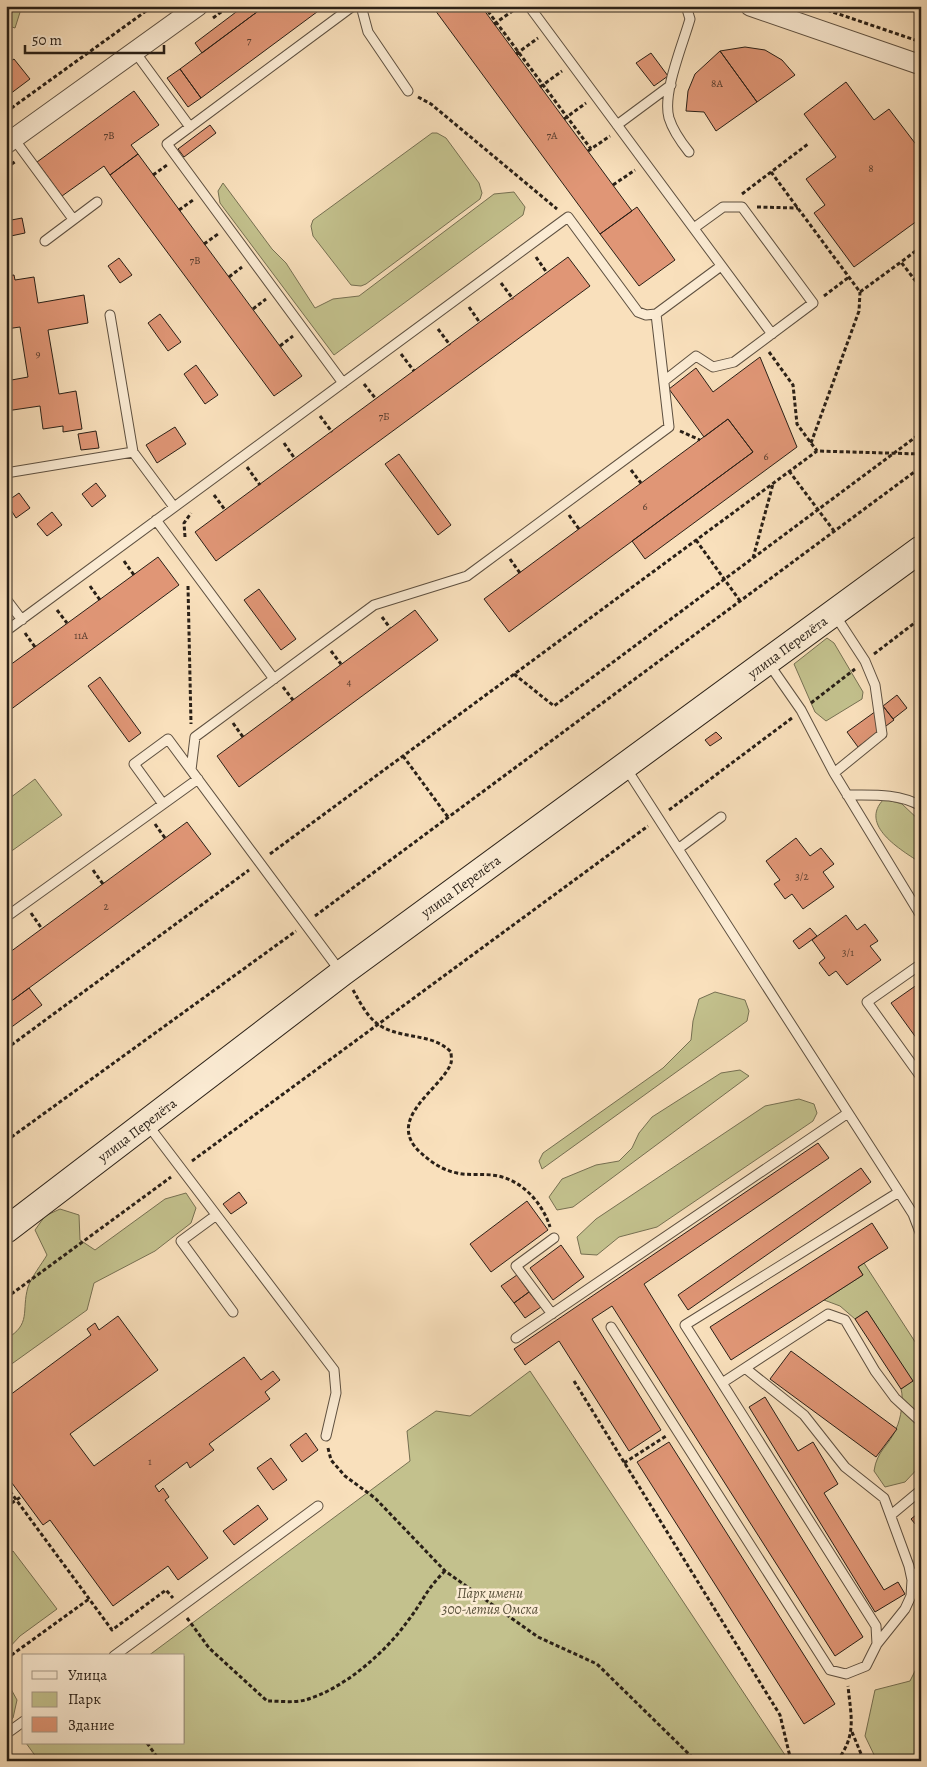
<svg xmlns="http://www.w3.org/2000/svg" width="927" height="1767" font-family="Alegreya,serif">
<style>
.green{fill:#c3c18d;stroke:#767052}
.building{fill:#e09676;stroke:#2a2017}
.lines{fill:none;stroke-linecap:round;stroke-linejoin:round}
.lane-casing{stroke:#5e5040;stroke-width:11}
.street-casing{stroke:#5e5040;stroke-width:21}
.secondary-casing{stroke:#2a2017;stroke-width:28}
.path{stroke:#2a2017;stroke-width:3;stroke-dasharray:4 2.5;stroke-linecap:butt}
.lane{stroke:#fbebd3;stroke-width:9}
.street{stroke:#fbebd3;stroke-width:19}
.secondary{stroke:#fbebd3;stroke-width:26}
.labels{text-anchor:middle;stroke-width:5;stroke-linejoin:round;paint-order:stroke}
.number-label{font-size:11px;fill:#583e2f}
.street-label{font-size:14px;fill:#2a2017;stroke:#fbebd3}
.park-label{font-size:14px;font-style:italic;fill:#58503a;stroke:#fbebd3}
</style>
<rect width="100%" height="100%" fill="#f9e0bc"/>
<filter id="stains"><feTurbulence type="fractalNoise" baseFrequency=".004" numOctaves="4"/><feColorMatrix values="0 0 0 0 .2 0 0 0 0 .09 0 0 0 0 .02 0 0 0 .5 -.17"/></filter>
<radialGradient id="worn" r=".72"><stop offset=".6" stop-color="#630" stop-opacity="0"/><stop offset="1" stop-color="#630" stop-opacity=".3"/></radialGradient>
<!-- green -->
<path class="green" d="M6,6H22L15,28L6,25Z
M432,133H437L446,138L479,183L482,193L480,199L366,284L361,286L351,285L313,236L311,226L313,220Z
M223,183L272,249L286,263L315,308L333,299L359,296L494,194L514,192L525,207L523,215L334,355L220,203L218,191Z
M827,638L834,643L863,692L862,699L826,721L815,712L794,664Z
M35,779L62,815L6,855V801Z
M884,799L902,804L921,822V863C901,850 858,825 884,799Z
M715,992L745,1000L749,1011L747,1021L542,1169L539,1161L543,1153L663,1068L691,1040L693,1021L699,999Z
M740,1070L749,1076L573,1207L557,1210L549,1197L562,1179L596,1165L619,1161L632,1148L639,1133L652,1117L721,1073Z
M799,1099L814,1104L817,1113L813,1121L657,1227L619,1237L597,1255L581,1254L577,1237L596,1219L765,1106Z
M186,1193L196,1208L191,1223L155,1251L94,1283L87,1310L6,1368V1339C32,1324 21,1311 28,1287C32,1276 41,1265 47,1255L35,1230L45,1216L60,1209L79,1215L80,1240L95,1250L165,1199Z
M864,1263L921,1351V1465L905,1482L885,1487L874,1471C877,1450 889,1446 896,1429C901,1419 904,1399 901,1389L912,1381L867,1311L855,1319L840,1306L824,1300L863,1275L858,1267Z
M530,1371L789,1761H39L26,1743H184V1656H148L410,1461L407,1431L436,1411L470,1416Z
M13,1551L57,1609L20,1636L6,1651V1555Z
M921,1659V1761H877L865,1736L875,1690L910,1681Z
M6,1680L17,1700L13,1718L6,1725Z"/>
<!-- building -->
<path class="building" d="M244,6H265L202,53L195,43Z
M265,6H325L201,98L180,69Z
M432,6H481L632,211L600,234Z
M745,47L765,50L782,60L795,75L757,102L720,51Z
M720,51L757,102L716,131L704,112L686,111L688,91L695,74Z
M651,53L668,76L654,86L636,63Z
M14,59L30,79L6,97V64Z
M180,69L201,98L188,107L167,78Z
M846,82L874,120L889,109L921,151V218L854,267L814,213L825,205L806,179L836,157L804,114Z
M134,91L159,125L131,145L138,154L110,175L104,166L62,196L37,162Z
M210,125L216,133L184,157L178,149Z
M138,154L302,376L274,396L110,175Z
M637,207L675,260L639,286L600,234Z
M22,218L25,233L6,237V221Z
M568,257L590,286L216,561L195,532Z
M119,258L132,275L120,283L108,266Z
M14,275L15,280L34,277L38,303L84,295L88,323L48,330L59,394L76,391L82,429L63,432V426L43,429L40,406L6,411V381L28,377L20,327L6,329V276Z
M160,314L181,342L168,351L148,323Z
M760,357L797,447L645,559L632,541L753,452L728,419L704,437L669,389L696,368L713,392Z
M196,365L218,395L205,404L184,374Z
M728,419L753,452L509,632L484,599Z
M6,423L11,452H6Z
M175,427L186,444L157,463L146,445Z
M96,431L99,448L81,450L78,434Z
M399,454L451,525L438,535L385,464Z
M96,483L106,496L92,507L82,494Z
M19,493L30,508L16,518L6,502Z
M52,512L62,525L47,536L37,524Z
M158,557L179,585L6,713V668Z
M259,589L296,639L281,650L244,600Z
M415,610L438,640L239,787L217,756Z
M100,677L141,733L129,742L88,686Z
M897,695L907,708L893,719L883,706Z
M883,706L894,720L858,747L847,732Z
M716,732L722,738L710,746L705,740Z
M187,822L211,854L6,1005V955Z
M796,838L810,856L821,848L834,864L823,872L834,887L803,909L792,894L785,899L774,884L780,880L766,861Z
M846,915L857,930L865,924L878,941L870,946L881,960L847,985L836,971L829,976L819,963L825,958L812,940Z
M810,928L817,936L799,949L793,941Z
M921,982V1037L917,1039L891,1003Z
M29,988L42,1005L6,1031V1005Z
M818,1143L829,1158L644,1284L863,1637L835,1656L612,1306L592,1319L661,1430L629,1451L559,1341L525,1365L514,1349Z
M861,1168L871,1182L688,1310L678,1295Z
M239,1192L247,1203L231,1214L223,1204Z
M527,1201L548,1230L491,1272L470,1244Z
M872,1223L888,1248L858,1267L863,1275L731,1360L710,1327Z
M561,1245L584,1277L553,1300L530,1268Z
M517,1275L529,1292L514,1303L501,1286Z
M529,1292L541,1307L525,1318L514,1303Z
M867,1311L913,1381L901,1389L855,1319Z
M118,1316L158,1370L70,1434L94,1466L244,1357L261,1380L273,1371L280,1380L265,1392L270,1399L209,1444L214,1450L190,1468L187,1462L155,1486L159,1492L163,1488L169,1497L165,1500L208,1558L178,1580L168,1566L113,1606L50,1520L43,1525L6,1475V1398L91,1335L87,1329L95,1323L99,1330Z
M791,1351L897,1429L876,1457L770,1379Z
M765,1397L798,1451L813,1442L838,1484L824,1493L884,1590L898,1582L905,1594L875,1612L749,1407Z
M306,1433L318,1450L302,1462L290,1445Z
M669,1442L835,1704L804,1724L637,1462Z
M271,1458L287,1480L273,1490L257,1468Z
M258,1505L268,1519L234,1545L223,1531Z
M921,1511V1531L911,1519Z"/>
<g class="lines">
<!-- lane casing -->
<g class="lane-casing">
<path id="lane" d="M361,6L368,32L408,91
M529,6L772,334
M686,6L690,19C683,44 662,93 669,118C673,131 681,142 689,152
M135,52L190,127
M617,125L671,85
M14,139L73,219
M45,241L97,202
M664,381L696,356L713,367L734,362L813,303L742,207H723L694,228
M343,383L167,144L353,6
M133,452L174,507
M6,473L133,452L110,315
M156,520L274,679
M6,599L22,620
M6,631L568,217L638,312L646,315L656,314L721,266
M769,664L801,710L834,773L921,916
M626,768L899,1192L685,1325L722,1383L828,1314L845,1320L875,1371L895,1398L921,1422
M191,770L195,737L374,605L467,576L669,427L656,314
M834,773L882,734L875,685L865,661L835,615
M847,795C873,795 898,793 921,806
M163,804L134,764L168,739L340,971
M678,849L721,817
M6,917L198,779
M921,964L867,1002L921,1077
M148,1125L334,1370L336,1393L326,1436
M899,1192L913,1214L921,1235
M215,1216L181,1241L233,1312
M552,1314L516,1266L554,1238
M611,1327L830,1670L846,1674L866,1666L877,1644L876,1626L722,1383
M516,1338L848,1113
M745,1368L804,1415L845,1467L884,1498L909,1566L912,1580L911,1596L905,1609L877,1644
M891,1515L921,1490
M912,1580L921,1568
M114,1656L318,1506
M6,1734L24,1721"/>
</g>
<!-- street casing -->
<g class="street-casing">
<path id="street" d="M750,6L921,65
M6,144L198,6"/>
</g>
<!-- secondary casing -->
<g class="secondary-casing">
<g id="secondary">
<path id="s1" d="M6,1230L342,973L921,549"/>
</g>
</g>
<!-- path -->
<path class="path" d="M484,6L591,149
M815,6L921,42
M213,18L229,6
M494,24L518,7
M516,54L538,38
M540,87L562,71
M418,97L431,104L557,209
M6,112L153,6
M564,119L586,103
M588,151L610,136
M6,168L16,161
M771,172L860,292L901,262
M153,175L167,165
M613,185L635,170
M742,194L808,144
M757,207L798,208
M179,210L193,200
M204,244L218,234
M921,247L901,262L921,288
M536,257L547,273
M229,277L242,267
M501,283L513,299
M824,296L849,277
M469,307L480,323
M253,309L266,299
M438,329L450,345
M280,346L293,336
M769,352L793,385L797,424L817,451
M401,354L414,371
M364,384L376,399
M320,416L332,432
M680,431L700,440
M284,443L295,459
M811,443L859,311L860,292
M247,467L260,485
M631,470L641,483
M789,471L834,531
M214,495L225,510
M569,515L579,529
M185,537L184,523L191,513
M696,540L740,601
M753,558L773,484
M510,559L520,573
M124,561L134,575
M90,586L100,600
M188,586L191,724
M57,610L67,623
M382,617L390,628
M25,633L35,647
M331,651L341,664
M874,654L921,618
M514,674L554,706L921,433
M283,687L293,700
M811,703L855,669
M233,723L243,737
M403,756L448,817
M669,810L792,718
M155,824L165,838
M270,854L817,451L921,454
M93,870L103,884
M31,913L42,929
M315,916L921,467
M353,990C360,1002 367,1017 379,1025C402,1040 431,1032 451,1052C451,1055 452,1060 451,1063C442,1089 383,1119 421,1153C431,1162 442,1170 457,1173C470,1176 485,1173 498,1176C523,1181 543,1204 550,1227
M6,1049L249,870
M6,1141L296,931
M192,1161L648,826
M6,1298L171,1177
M574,1381L780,1715L791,1761
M328,1448L331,1460L345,1476L375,1498L445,1571L538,1637L597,1664L696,1761
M624,1463L666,1436
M6,1486L112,1630L166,1590L173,1598
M6,1507L22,1496
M187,1618L209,1648L267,1701C279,1701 294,1703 305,1700C342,1690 385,1653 407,1622C422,1603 427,1588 445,1571
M6,1659L89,1599
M852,1732L864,1761
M147,1743L160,1761
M147,1761L156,1755
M837,1761C857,1735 851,1717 848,1686"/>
<!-- lane -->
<use href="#lane" class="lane"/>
<!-- street -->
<use href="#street" class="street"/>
<!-- secondary -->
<use href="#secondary" class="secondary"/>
</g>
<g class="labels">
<!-- number labels -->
<g class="number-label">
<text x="249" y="44">7</text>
<text x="717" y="87">8А</text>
<text x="109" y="139">7В</text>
<text x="552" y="139">7А</text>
<text x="871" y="172">8</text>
<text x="195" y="264">7В</text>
<text x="38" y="357">9</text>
<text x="384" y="420">7Б</text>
<text x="766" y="460">6</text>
<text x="645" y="510">6</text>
<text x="81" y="639">11А</text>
<text x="349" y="686">4</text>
<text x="802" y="880">3/2</text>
<text x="106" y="910">2</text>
<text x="848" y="956">3/1</text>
<text x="150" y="1465">1</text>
</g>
<!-- street labels -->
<g class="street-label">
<text dy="5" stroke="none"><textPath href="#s1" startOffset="975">улица Перелёта</textPath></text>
<text dy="5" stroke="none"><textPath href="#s1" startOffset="570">улица Перелёта</textPath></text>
<text dy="5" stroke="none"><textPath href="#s1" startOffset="165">улица Перелёта</textPath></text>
</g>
<!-- park labels -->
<g class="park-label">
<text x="490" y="1598">Парк имени<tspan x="490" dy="16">300-летия Омска</tspan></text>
</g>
</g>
<!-- margin -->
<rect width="927" height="1767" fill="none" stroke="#f9e0bc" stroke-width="25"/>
<rect x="8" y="8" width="912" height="1752" fill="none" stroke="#2a2017" stroke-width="2.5"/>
<rect x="12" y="12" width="902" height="1742" fill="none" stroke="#2a2017"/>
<!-- legend -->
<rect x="22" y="1654" width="162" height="90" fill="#fbebd3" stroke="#a79a88"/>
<rect x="32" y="1671" width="25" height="8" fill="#fbebd3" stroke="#a79a88"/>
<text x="68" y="1680" font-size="15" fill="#2a2017">Улица</text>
<rect x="32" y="1692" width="25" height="15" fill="#c3c18d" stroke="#a79a88"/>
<text x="68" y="1704" font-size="15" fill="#2a2017">Парк</text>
<rect x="32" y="1717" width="25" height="15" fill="#e09676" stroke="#a79a88"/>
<text x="68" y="1730" font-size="15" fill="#2a2017">Здание</text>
<!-- scale -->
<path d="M25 45v8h139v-8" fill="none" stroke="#2a2017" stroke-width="2.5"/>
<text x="32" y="45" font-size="15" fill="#2a2017" stroke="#fbebd3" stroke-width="4" paint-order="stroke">50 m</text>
<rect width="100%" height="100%" filter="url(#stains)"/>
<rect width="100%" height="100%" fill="url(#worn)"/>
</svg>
